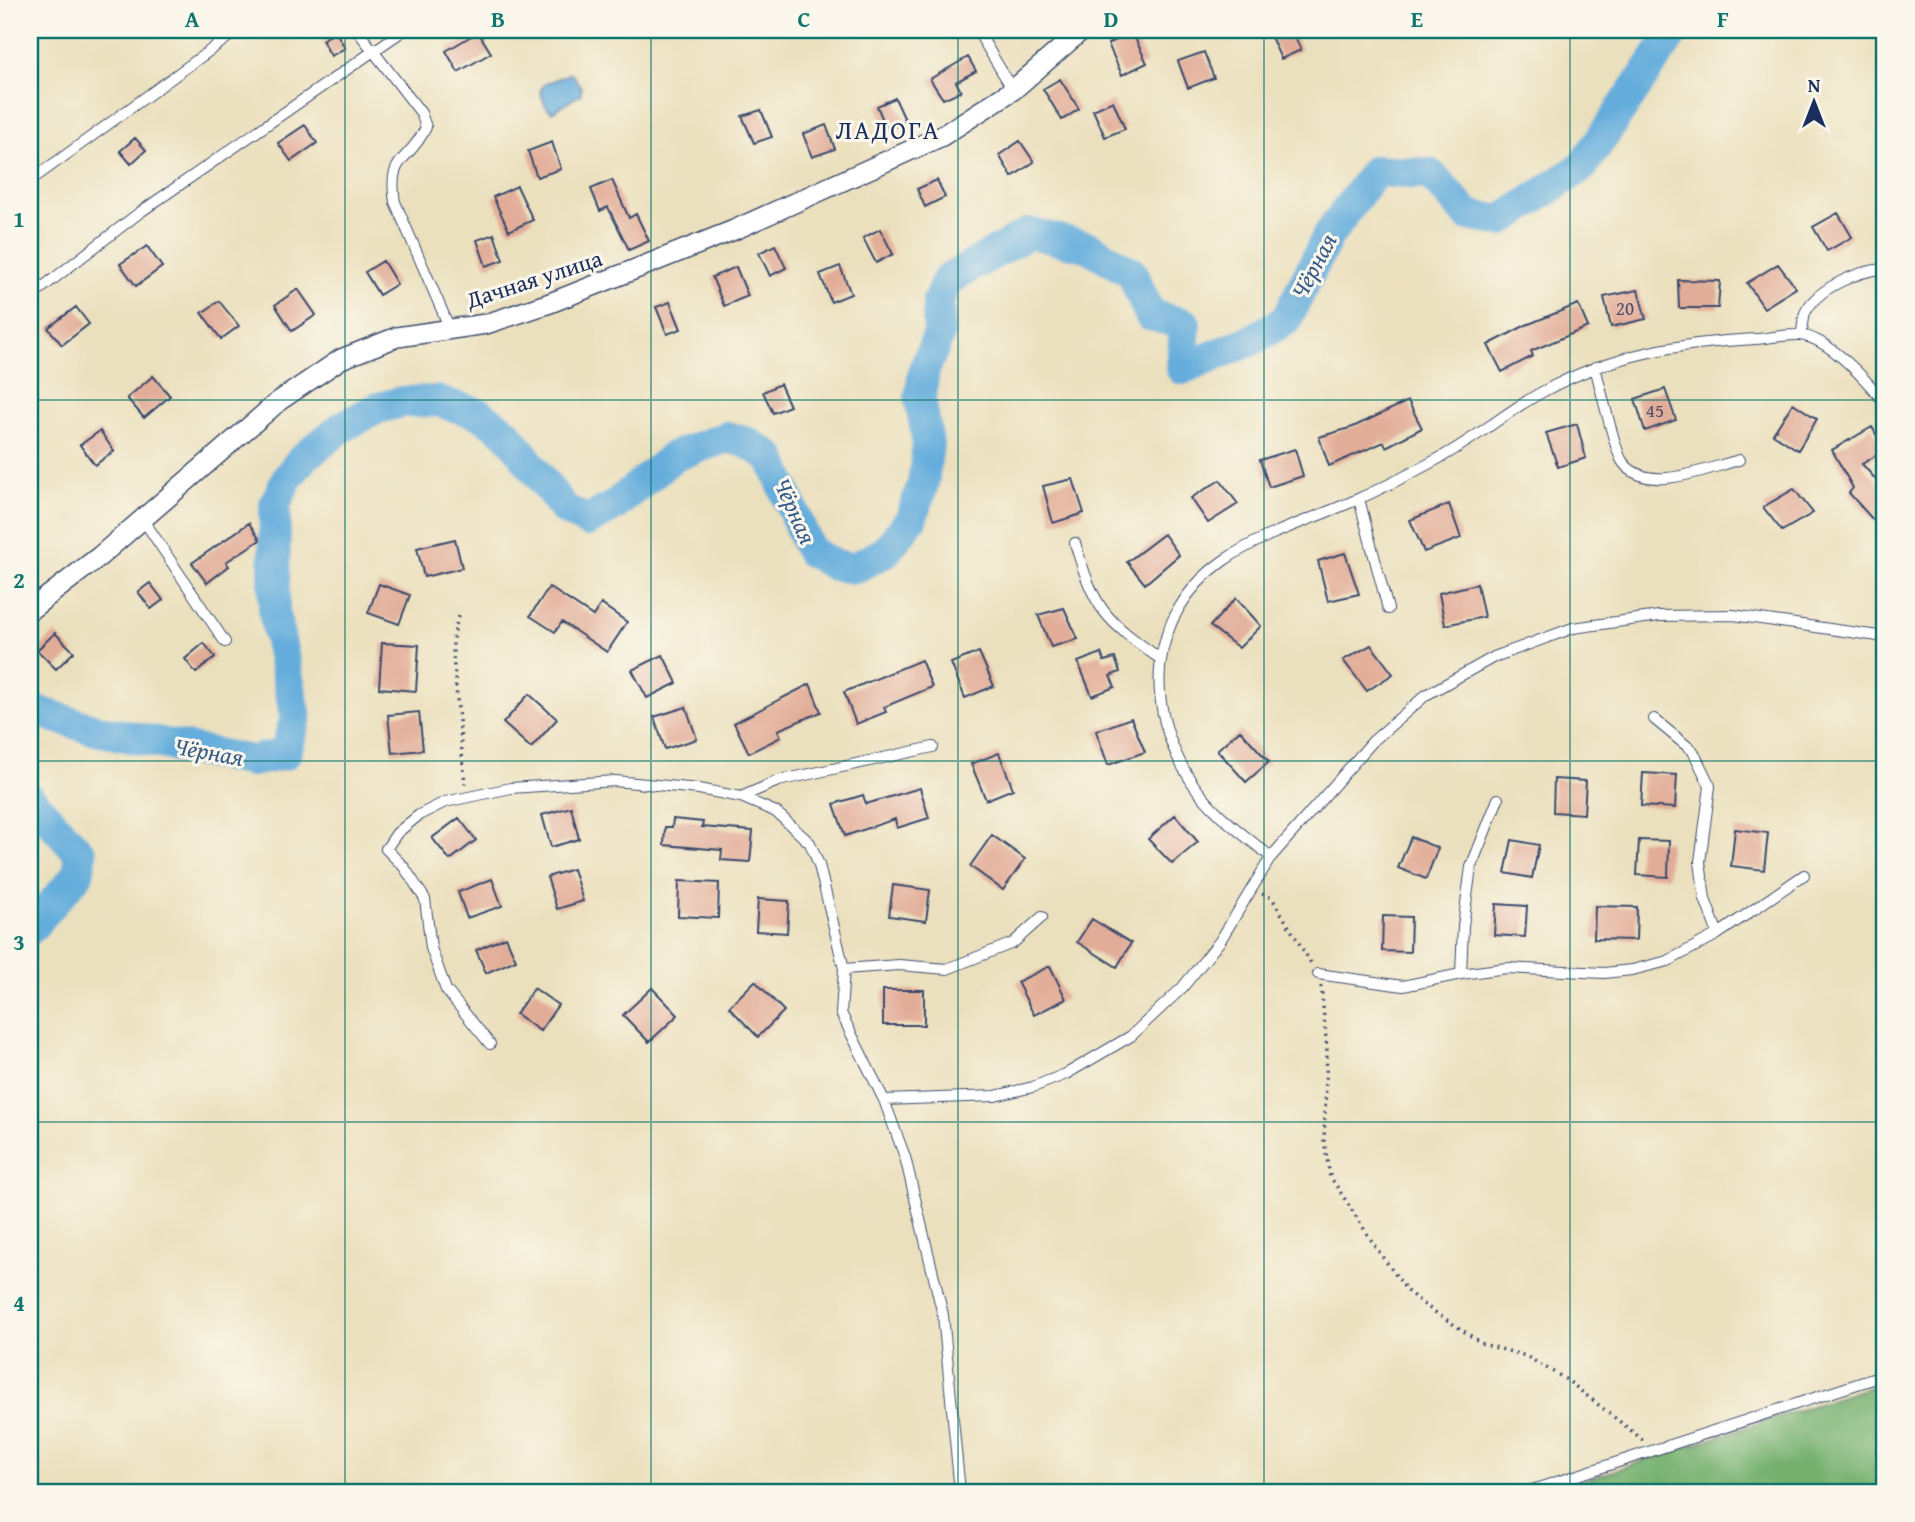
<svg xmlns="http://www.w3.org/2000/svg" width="1915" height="1522" font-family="'Gentium Book Plus',serif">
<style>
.forest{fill:#75b06e;stroke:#487066;stroke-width:2}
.water{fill:#65addc;stroke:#406e9d;stroke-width:2}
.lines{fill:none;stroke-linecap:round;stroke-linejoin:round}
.river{stroke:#65addc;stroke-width:32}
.building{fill:#e2ad98}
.lane-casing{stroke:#3a4a6c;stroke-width:12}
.street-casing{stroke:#3a4a6c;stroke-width:22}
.path{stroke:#3a4a6c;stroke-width:3.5;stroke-dasharray:2 5;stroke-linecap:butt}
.lane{stroke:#fff;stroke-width:10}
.street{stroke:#fff;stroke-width:19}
.grid{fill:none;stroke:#0f766e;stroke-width:2;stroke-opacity:0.55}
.labels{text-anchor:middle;stroke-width:6;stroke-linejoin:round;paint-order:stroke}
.number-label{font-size:19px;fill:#4d4e6c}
.street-label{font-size:23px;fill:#1b2f5e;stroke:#fbf7ec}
.water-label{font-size:24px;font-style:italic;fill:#355b8a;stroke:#fbf7ec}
.quarter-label{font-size:26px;letter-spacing:2px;fill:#1b2f5e;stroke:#fbf7ec}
.neatline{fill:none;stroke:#0f766e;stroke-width:2.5}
.grid-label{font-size:23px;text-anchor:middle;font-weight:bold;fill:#0f766e}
</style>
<rect width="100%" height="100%" fill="#fbf7ec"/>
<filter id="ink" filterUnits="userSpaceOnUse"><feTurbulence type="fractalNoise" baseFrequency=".0143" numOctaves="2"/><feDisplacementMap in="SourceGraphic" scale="14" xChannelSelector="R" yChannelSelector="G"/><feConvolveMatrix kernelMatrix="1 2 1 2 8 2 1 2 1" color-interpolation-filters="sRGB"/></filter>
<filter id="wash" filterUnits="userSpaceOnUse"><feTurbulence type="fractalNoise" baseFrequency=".00686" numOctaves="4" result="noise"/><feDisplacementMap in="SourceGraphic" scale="28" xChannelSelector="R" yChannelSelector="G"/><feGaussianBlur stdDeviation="1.57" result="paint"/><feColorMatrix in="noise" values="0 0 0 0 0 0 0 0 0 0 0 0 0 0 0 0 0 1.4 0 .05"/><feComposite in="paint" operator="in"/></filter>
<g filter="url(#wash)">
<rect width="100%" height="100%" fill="#ebe0bd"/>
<!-- forest -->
<path class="forest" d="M1885,1382V1492H1549Z"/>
<!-- water -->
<path class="water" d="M571,73L581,87V94L552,112L545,105L540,91L545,84Z"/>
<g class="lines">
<!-- river -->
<path class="river" d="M30,709L96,730L251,761L285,754L296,717L274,612L275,504L287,478L303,458L342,427L378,408L402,402L437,401L480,414L507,433L564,509L587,521L614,506L674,456L727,437L748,443L771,457L810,551L834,565L854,568L885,552L911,519L923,484L928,444L920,398L924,370L939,334L938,301L947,280L1029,233L1089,247L1132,273L1150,315L1185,324L1182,369L1252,340L1286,320L1328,236L1375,171L1430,174L1468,215L1501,221L1582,167L1675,30
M30,799L81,854L78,874L30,929"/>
</g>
<g id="blocks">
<!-- building -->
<path class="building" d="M1268,30H1292L1301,50L1281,59Z
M336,32L345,48L331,56L322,40Z
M478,32L491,53L458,72L446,51Z
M1132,32L1147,63L1122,75L1108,44Z
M1204,52L1214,78L1188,88L1178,61Z
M968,57L976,71L956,82L961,91L943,99L930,79Z
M1060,79L1079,109L1062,120L1043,89Z
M895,98L906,122L887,130L877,106Z
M1113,101L1125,129L1105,137L1093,110Z
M761,110L772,137L754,143L742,116Z
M305,125L317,143L291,161L278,143Z
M826,125L835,149L812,157L803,134Z
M135,138L146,150L131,164L120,151Z
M1020,141L1034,162L1012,177L999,155Z
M552,142L561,169L537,177L528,151Z
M612,180L629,218L636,214L649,241L629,250L608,207L600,211L591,189Z
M937,180L945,197L925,207L917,189Z
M517,186L533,220L509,231L493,197Z
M1838,213L1852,237L1827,251L1813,227Z
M880,229L893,254L876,263L863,238Z
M494,234L503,260L486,266L477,240Z
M775,245L786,268L770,276L759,253Z
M147,246L162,267L136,286L120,264Z
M383,261L397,284L379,295L365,272Z
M1778,264L1796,288L1764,308L1747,283Z
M840,266L851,294L831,302L820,274Z
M736,267L748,296L724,306L712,277Z
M1678,280L1720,281L1718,308H1679Z
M298,289L316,315L292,331L275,305Z
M1638,290L1646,319L1611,327L1604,297Z
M219,301L239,326L221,339L202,313Z
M670,302L681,329L667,334L656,307Z
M1578,304L1588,327L1531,351L1533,356L1502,372L1488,345L1524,326Z
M76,307L89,324L62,345L48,328Z
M153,376L170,396L144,418L127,398Z
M780,384L790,406L773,413L763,392Z
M1665,389L1676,420L1645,431L1635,399Z
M1408,401L1422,428L1386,447L1384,442L1329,466L1319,437L1353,427Z
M1793,403L1817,419L1798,450L1773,434Z
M1577,424L1586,458L1558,467L1546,433Z
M1872,427L1885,450L1862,464L1885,490V511L1874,521L1849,493L1853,488L1832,450Z
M100,431L114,451L95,465L80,445Z
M1295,449L1303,476L1269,487L1260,460Z
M1073,479L1084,513L1053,523L1043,486Z
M1220,480L1238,504L1208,523L1191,498Z
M1794,489L1813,513L1782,531L1763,507Z
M1449,504L1461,538L1424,552L1410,520Z
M249,523L260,540L226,562L229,566L207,583L192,563Z
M1164,534L1179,555L1145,584L1127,562Z
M455,539L462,568L424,577L417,548Z
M1345,553L1359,594L1328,601L1318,561Z
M150,583L163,600L151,609L138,592Z
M379,584L410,595L399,624L368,613Z
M1477,584L1484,617L1445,625L1439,593Z
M549,587L593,616L601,604L627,622L607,652L562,622L555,632L530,616Z
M1236,598L1261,626L1239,648L1210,626Z
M1064,608L1078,639L1051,647L1038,615Z
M55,633L74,652L56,669L37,650Z
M204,643L215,657L196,673L185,659Z
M382,643L419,645L416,691L379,688Z
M1371,645L1393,674L1367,691L1343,660Z
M979,652L994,686L965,698L951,663Z
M1101,653L1104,661L1115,658L1120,672L1110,676L1115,687L1092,696L1078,662Z
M663,655L677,683L647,698L632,670Z
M921,660L932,687L884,707L886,712L856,724L844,692Z
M810,684L821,712L778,730L781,737L749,753L734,723Z
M529,694L557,719L531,748L503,723Z
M686,707L697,739L665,749L654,717Z
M419,712L423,750L392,753L388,715Z
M1131,718L1145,752L1108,765L1096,731Z
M1240,730L1269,762L1246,782L1217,750Z
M999,753L1013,789L986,800L971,764Z
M1643,773L1677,775L1675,808L1641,806Z
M1554,779L1586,781L1584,814L1553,812Z
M920,788L929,818L897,828L895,819L845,836L834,804L863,795L866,804Z
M571,807L579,839L551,847L542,815Z
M1175,815L1198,842L1172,864L1148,839Z
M459,818L476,840L450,860L432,838Z
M673,819L703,822L702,827L753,831L750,862L721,860L722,850L664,845L665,827H672Z
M1735,829L1768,833L1764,870L1731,866Z
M992,835L1025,859L1003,890L970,866Z
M1411,837L1438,848L1426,879L1398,868Z
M1512,840L1539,845L1532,878L1505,873Z
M1639,840L1669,841L1668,877L1637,875Z
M573,869L583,901L557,909L547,877Z
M492,879L502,906L467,918L458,892Z
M679,881L719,883L718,918L678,916Z
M893,885L930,890L926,921L889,916Z
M758,899L789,901L787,933L756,931Z
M1496,904L1527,906L1525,937L1494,935Z
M1595,906L1637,907L1636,940L1594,939Z
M1383,916L1411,917L1410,952L1382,951Z
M1092,919L1131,943L1117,967L1077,942Z
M506,937L516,960L486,973L476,950Z
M1050,966L1066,999L1034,1015L1017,982Z
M755,981L784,1011L758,1037L729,1007Z
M534,988L558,1005L540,1031L516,1014Z
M652,988L678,1015L649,1042L623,1015Z
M883,990H924V1025H883Z"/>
</g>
</g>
<g filter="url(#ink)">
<use href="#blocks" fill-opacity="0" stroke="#3a4a6c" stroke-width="2"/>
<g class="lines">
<!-- lane casing -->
<g class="lane-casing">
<path id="lane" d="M357,30L421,113L426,127C410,163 387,154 395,202L450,329
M977,30L1013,90
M30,181L238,30
M30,297L139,213L404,30
M1801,335C1803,329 1803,320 1805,313C1817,288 1859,270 1885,269
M1595,367C1600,385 1614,448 1622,461C1646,496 1707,468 1739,460
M1359,499L1388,609
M142,518L225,642
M1075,543C1095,610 1103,618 1159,658
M1654,719L1693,751L1710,786L1700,862L1705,899L1718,934
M741,797L778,781L933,747
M1271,857C1243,834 1211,812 1191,781C1143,707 1147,615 1223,561C1265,532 1312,520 1358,499C1383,488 1408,475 1432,462C1472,442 1505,412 1544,391C1612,354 1680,343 1756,339C1770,338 1787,334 1800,335C1830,339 1867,381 1885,403
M844,969L899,965L947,969L1013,943L1042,917
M1318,974L1403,986L1461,974L1507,968L1604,973L1632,970L1668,961L1718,934L1804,875
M1461,974L1463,926L1471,867L1498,799
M490,1044L446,990L431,948L425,899L404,867L386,849L397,833L419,815L445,802L511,788L615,781L699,789L741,797L776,812L810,843L819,865L844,969L841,1013L884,1100L905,1157L943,1315L960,1492
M884,1100L995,1096L1033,1087L1066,1074L1131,1036L1182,988L1220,941L1271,857L1373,741L1426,695L1494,657L1573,628L1659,616L1733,615L1885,637
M1526,1492L1885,1375"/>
</g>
<!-- street casing -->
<g class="street-casing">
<path id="street" d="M30,610L100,556L279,401L341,359L397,337L486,324L550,303L734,230L942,136L1013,90L1082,30"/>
</g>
<!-- path -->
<path class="path" d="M458,616L453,639V656L465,784
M1262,894L1272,898L1311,963
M1321,986L1327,1049L1324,1142L1330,1176L1375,1246L1407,1291L1423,1304L1483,1344L1526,1356L1567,1380L1643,1440"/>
<!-- lane -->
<use href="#lane" class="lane"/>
<!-- street -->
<use href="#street" class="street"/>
</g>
</g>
<!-- grid -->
<path class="grid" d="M345,30V1492M651,30V1492M958,30V1492M1264,30V1492M1570,30V1492M30,400H1885M30,761H1885M30,1122H1885"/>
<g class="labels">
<!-- number labels -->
<g class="number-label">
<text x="1625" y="315">20</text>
<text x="1655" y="417">45</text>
</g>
<!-- street labels -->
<g class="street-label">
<text transform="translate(534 279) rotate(-18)" y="8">Дачная улица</text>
</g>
<!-- water labels -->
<g class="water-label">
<text transform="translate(1314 266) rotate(-62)" y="8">Чёрная</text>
<text transform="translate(795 511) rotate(66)" y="8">Чёрная</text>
<text transform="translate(209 752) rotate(10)" y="8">Чёрная</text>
</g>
<!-- quarter labels -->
<g class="quarter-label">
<text x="888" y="139">ЛАДОГА</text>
</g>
</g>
<!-- margin -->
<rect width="1915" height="1522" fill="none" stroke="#fbf7ec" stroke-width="77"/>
<!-- north arrow -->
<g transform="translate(1814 102)" stroke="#fbf7ec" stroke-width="5" paint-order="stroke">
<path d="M0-5L12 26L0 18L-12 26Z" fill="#1b2f5e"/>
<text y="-10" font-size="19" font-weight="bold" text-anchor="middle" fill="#1b2f5e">N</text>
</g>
<rect x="38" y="38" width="1838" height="1446" class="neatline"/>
<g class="grid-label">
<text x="192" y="27">A</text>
<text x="498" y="27">B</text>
<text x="804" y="27">C</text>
<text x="1111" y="27">D</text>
<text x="1417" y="27">E</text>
<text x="1723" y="27">F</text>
<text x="19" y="227">1</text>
<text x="19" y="588">2</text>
<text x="19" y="950">3</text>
<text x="19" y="1311">4</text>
</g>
</svg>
